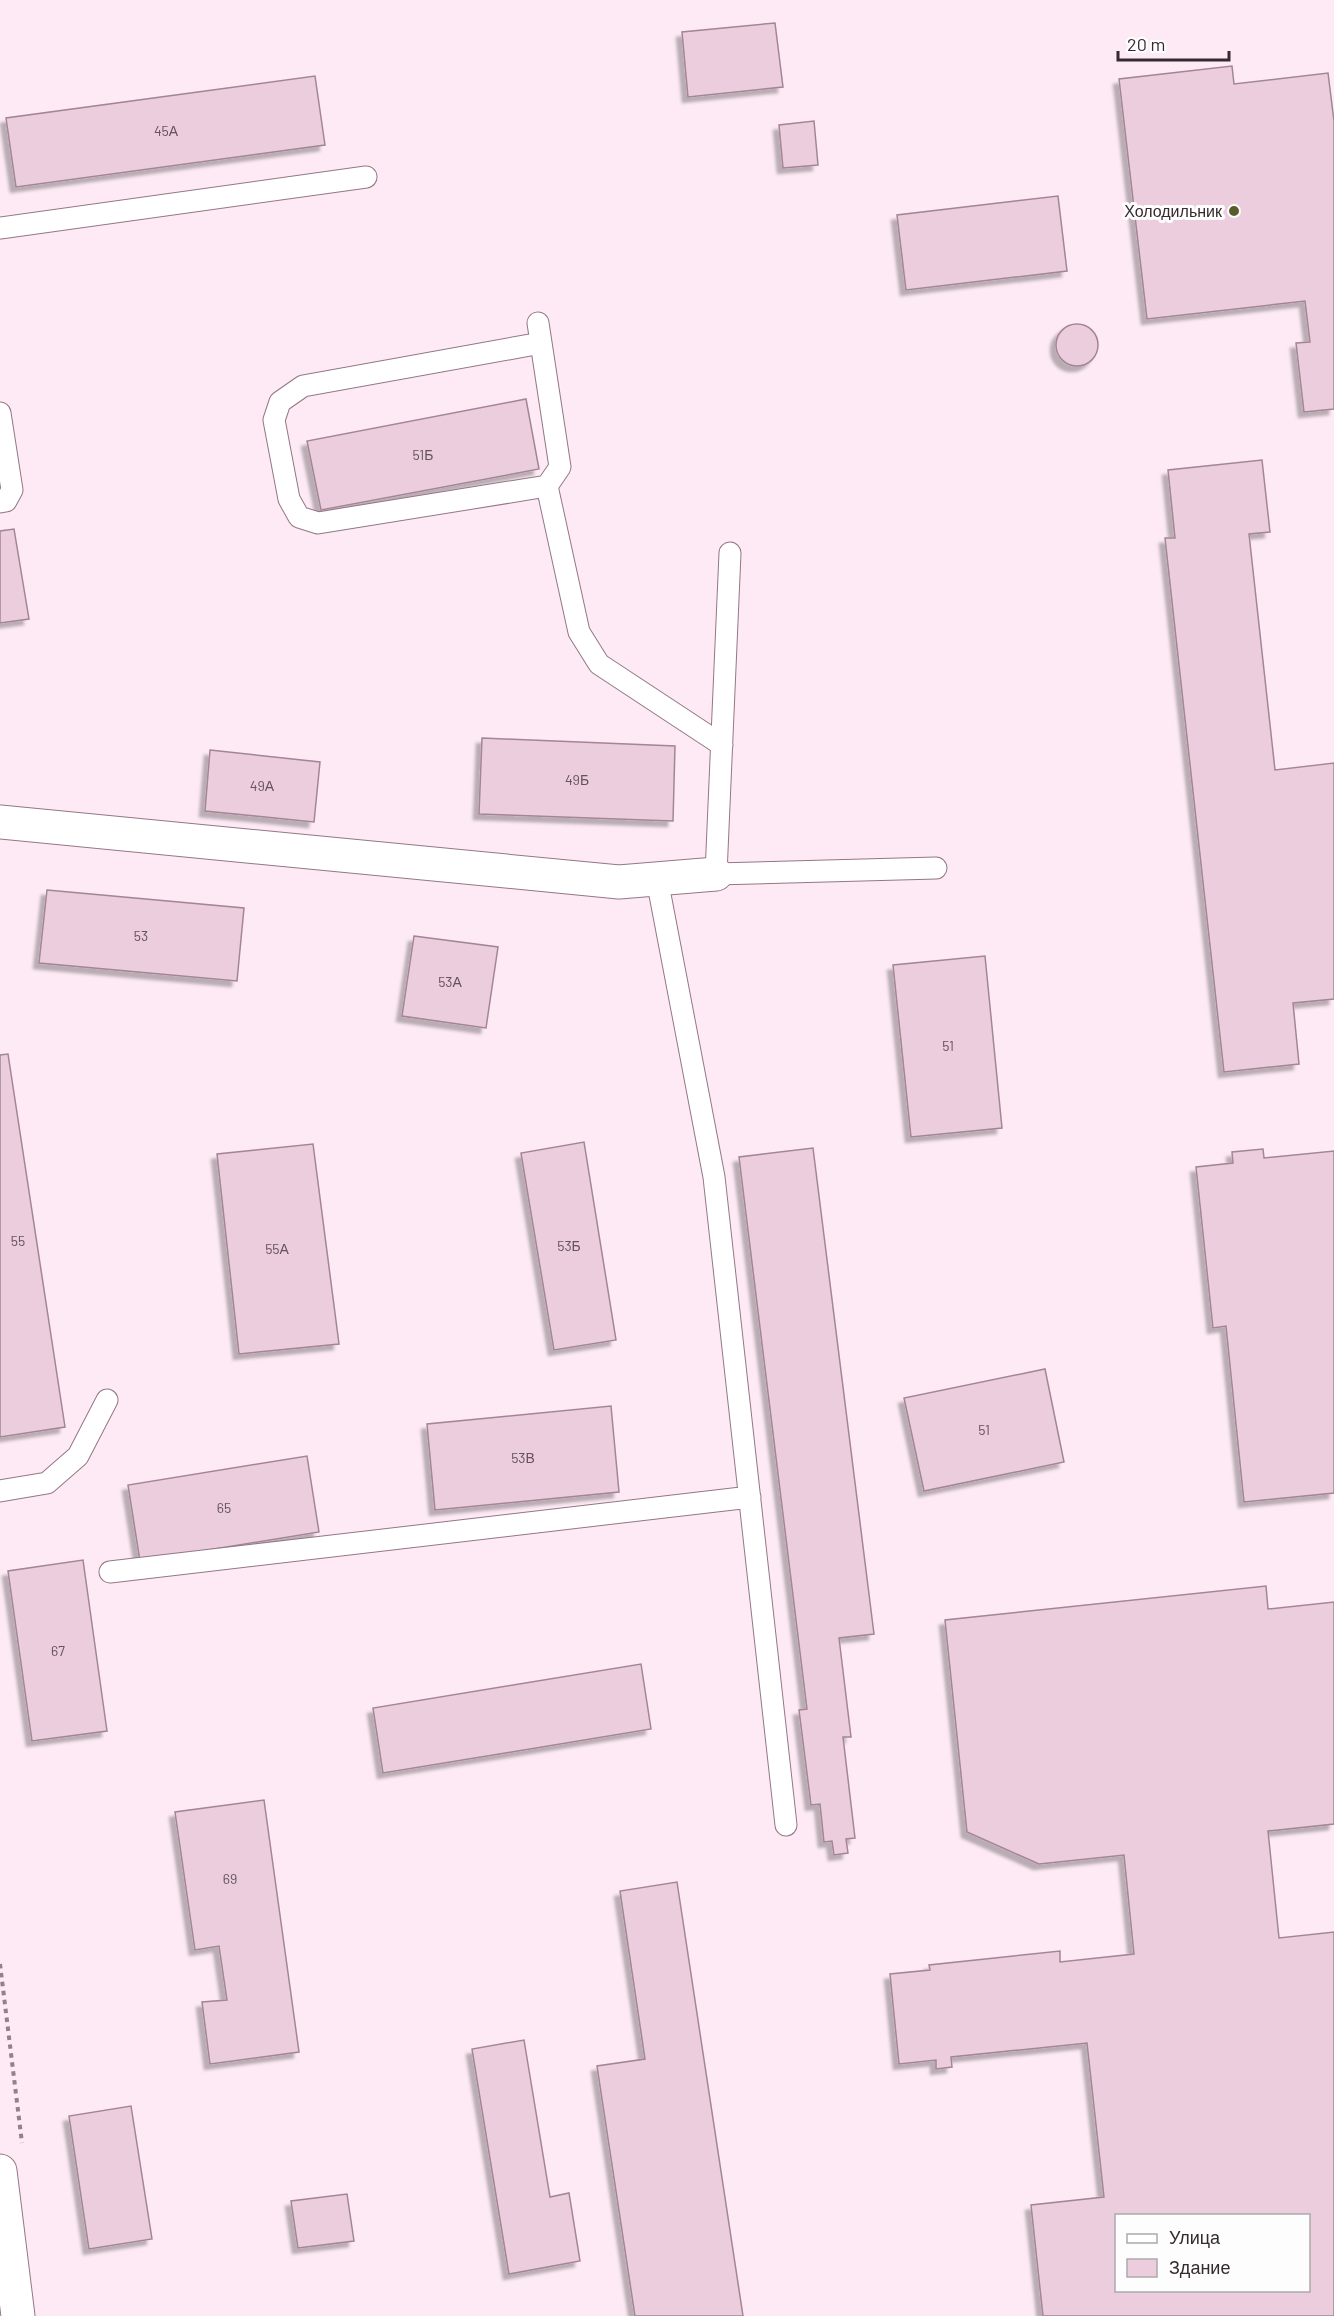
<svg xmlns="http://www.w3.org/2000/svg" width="1334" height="2316" font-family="Barlow,sans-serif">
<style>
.building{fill:#eccddd;stroke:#a38695;stroke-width:1.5;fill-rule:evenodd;filter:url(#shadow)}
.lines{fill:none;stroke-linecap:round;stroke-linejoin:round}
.lane-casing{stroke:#937786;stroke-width:23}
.street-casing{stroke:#937786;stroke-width:35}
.secondary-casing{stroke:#937786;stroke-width:35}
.path{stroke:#918289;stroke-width:4;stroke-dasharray:4.5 4.5;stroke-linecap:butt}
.lane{stroke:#fff;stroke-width:21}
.street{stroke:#fff;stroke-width:33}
.secondary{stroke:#fff;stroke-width:33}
.poi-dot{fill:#595c2a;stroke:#fdfdfd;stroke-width:2}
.labels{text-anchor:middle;stroke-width:6;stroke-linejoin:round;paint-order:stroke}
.number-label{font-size:14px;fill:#64535b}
.poi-label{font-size:16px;fill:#362a30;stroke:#fdfdfd;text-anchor:end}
</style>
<defs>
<filter id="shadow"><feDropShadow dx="-5.5" dy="5.5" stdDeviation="1.5" flood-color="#0004"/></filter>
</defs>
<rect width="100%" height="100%" fill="#fdeaf4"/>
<!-- building -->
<path class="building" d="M775,23L783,87L688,97L682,32Z
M1232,66L1234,84L1328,73L1334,121V409L1304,412L1296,343L1310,342L1305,301L1147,319L1119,79Z
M315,76L325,145L16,187L6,118Z
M814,121L818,165L783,168L779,125Z
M1058,196L1067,271L906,290L897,215Z
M1056 345a21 21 0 1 1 42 0a21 21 0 1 1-42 0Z
M526,399L539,469L321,510L307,441Z
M1262,460L1270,532L1249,534L1275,770L1334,763V999L1293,1003L1299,1064L1224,1072L1165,538H1175L1168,470Z
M14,529L29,619L0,623V531Z
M482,738L675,746L673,821L479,814Z
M210,750L320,762L314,822L205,811Z
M47,890L244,908L237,981L39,963Z
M414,936L498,947L486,1028L402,1016Z
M985,956L1002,1128L911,1137L893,965Z
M8,1054L65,1427L0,1437V1055Z
M584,1142L616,1340L554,1350L521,1153Z
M313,1144L339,1344L239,1354L217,1154Z
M813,1148L874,1634L839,1638L851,1737H843L855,1838L846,1839L848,1853L834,1855L832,1841L824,1842L820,1804L811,1805L799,1710L807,1709L739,1157Z
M1263,1149L1264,1158L1334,1151V1493L1244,1502L1226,1326L1213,1328L1196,1167L1233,1163L1232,1152Z
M1045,1369L1064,1462L924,1491L904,1398Z
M611,1406L619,1492L435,1510L427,1424Z
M307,1456L319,1532L140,1561L128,1485Z
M83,1560L107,1731L32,1741L8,1571Z
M1266,1586L1268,1609L1334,1602V1824L1268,1831L1279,1938L1334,1932V2316H1043L1031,2205L1104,2197L1087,2043L951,2057L952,2067L936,2069V2060L899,2064L890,1974L930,1970L929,1965L1060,1951V1962L1134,1954L1124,1855L1039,1864L967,1832L945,1620ZM1116,2216H1308V2290H1116Z
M641,1664L651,1729L383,1773L373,1708Z
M264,1800L299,2052L210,2064L202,2002L227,2000L219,1946L195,1950L175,1812Z
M677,1882L743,2316H635L597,2066L645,2059L620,1891Z
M524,2040L550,2197L569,2193L580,2261L509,2274L472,2049Z
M131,2106L152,2239L89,2249L69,2116Z
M347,2194L354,2241L298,2248L291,2201Z"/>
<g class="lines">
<!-- lane casing -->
<g class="lane-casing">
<path id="lane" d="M0,228L366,177
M538,323L560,467L547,486L579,632L599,664L722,745
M541,343L303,386L280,402L274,420L289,499L299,517L318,523L547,486
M0,413L12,490L6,501L0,502
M730,553L716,874L936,868
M657,879L714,1177L786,1825
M0,1491L47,1483L78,1456L107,1400
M110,1572L750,1497"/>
</g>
<!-- street casing -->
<g class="street-casing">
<path id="street" d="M0,822L619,882L716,874"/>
</g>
<!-- secondary casing -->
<g class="secondary-casing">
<path id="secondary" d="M0,2171L18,2316"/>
</g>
<!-- path -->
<path class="path" d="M0,1964L22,2143"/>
<!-- lane -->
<use href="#lane" class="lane"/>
<!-- street -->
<use href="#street" class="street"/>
<!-- secondary -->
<use href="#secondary" class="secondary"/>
</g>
<!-- markers -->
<circle class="poi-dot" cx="1234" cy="211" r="6"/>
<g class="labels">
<!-- number labels -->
<g class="number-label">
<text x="166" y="136">45А</text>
<text x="423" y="460">51Б</text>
<text x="577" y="785">49Б</text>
<text x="262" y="791">49А</text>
<text x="141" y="941">53</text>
<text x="450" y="987">53А</text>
<text x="948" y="1051">51</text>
<text x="18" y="1246">55</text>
<text x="569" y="1251">53Б</text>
<text x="277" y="1254">55А</text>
<text x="984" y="1435">51</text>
<text x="523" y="1463">53В</text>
<text x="224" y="1513">65</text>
<text x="58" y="1656">67</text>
<text x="230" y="1884">69</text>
</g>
<!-- poi labels -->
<g class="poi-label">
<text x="1222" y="217">Холодильник</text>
</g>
</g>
<!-- legend -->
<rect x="1115" y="2214" width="195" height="78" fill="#fdfdfd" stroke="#ada9ab" stroke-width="1.5"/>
<rect x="1127" y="2234" width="30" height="9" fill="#ffffff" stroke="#ada9ab" stroke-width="1.5"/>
<text x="1169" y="2244" font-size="18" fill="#362a30">Улица</text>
<rect x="1127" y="2259" width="30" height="18" fill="#eccddd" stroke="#ada9ab" stroke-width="1.5"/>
<text x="1169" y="2274" font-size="18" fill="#362a30">Здание</text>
<!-- scale -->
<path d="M1118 51v9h111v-9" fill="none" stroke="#362a30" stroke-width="3"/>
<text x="1127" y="51" font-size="18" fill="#362a30" stroke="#fdfdfd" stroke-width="4.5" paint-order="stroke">20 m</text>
</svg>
